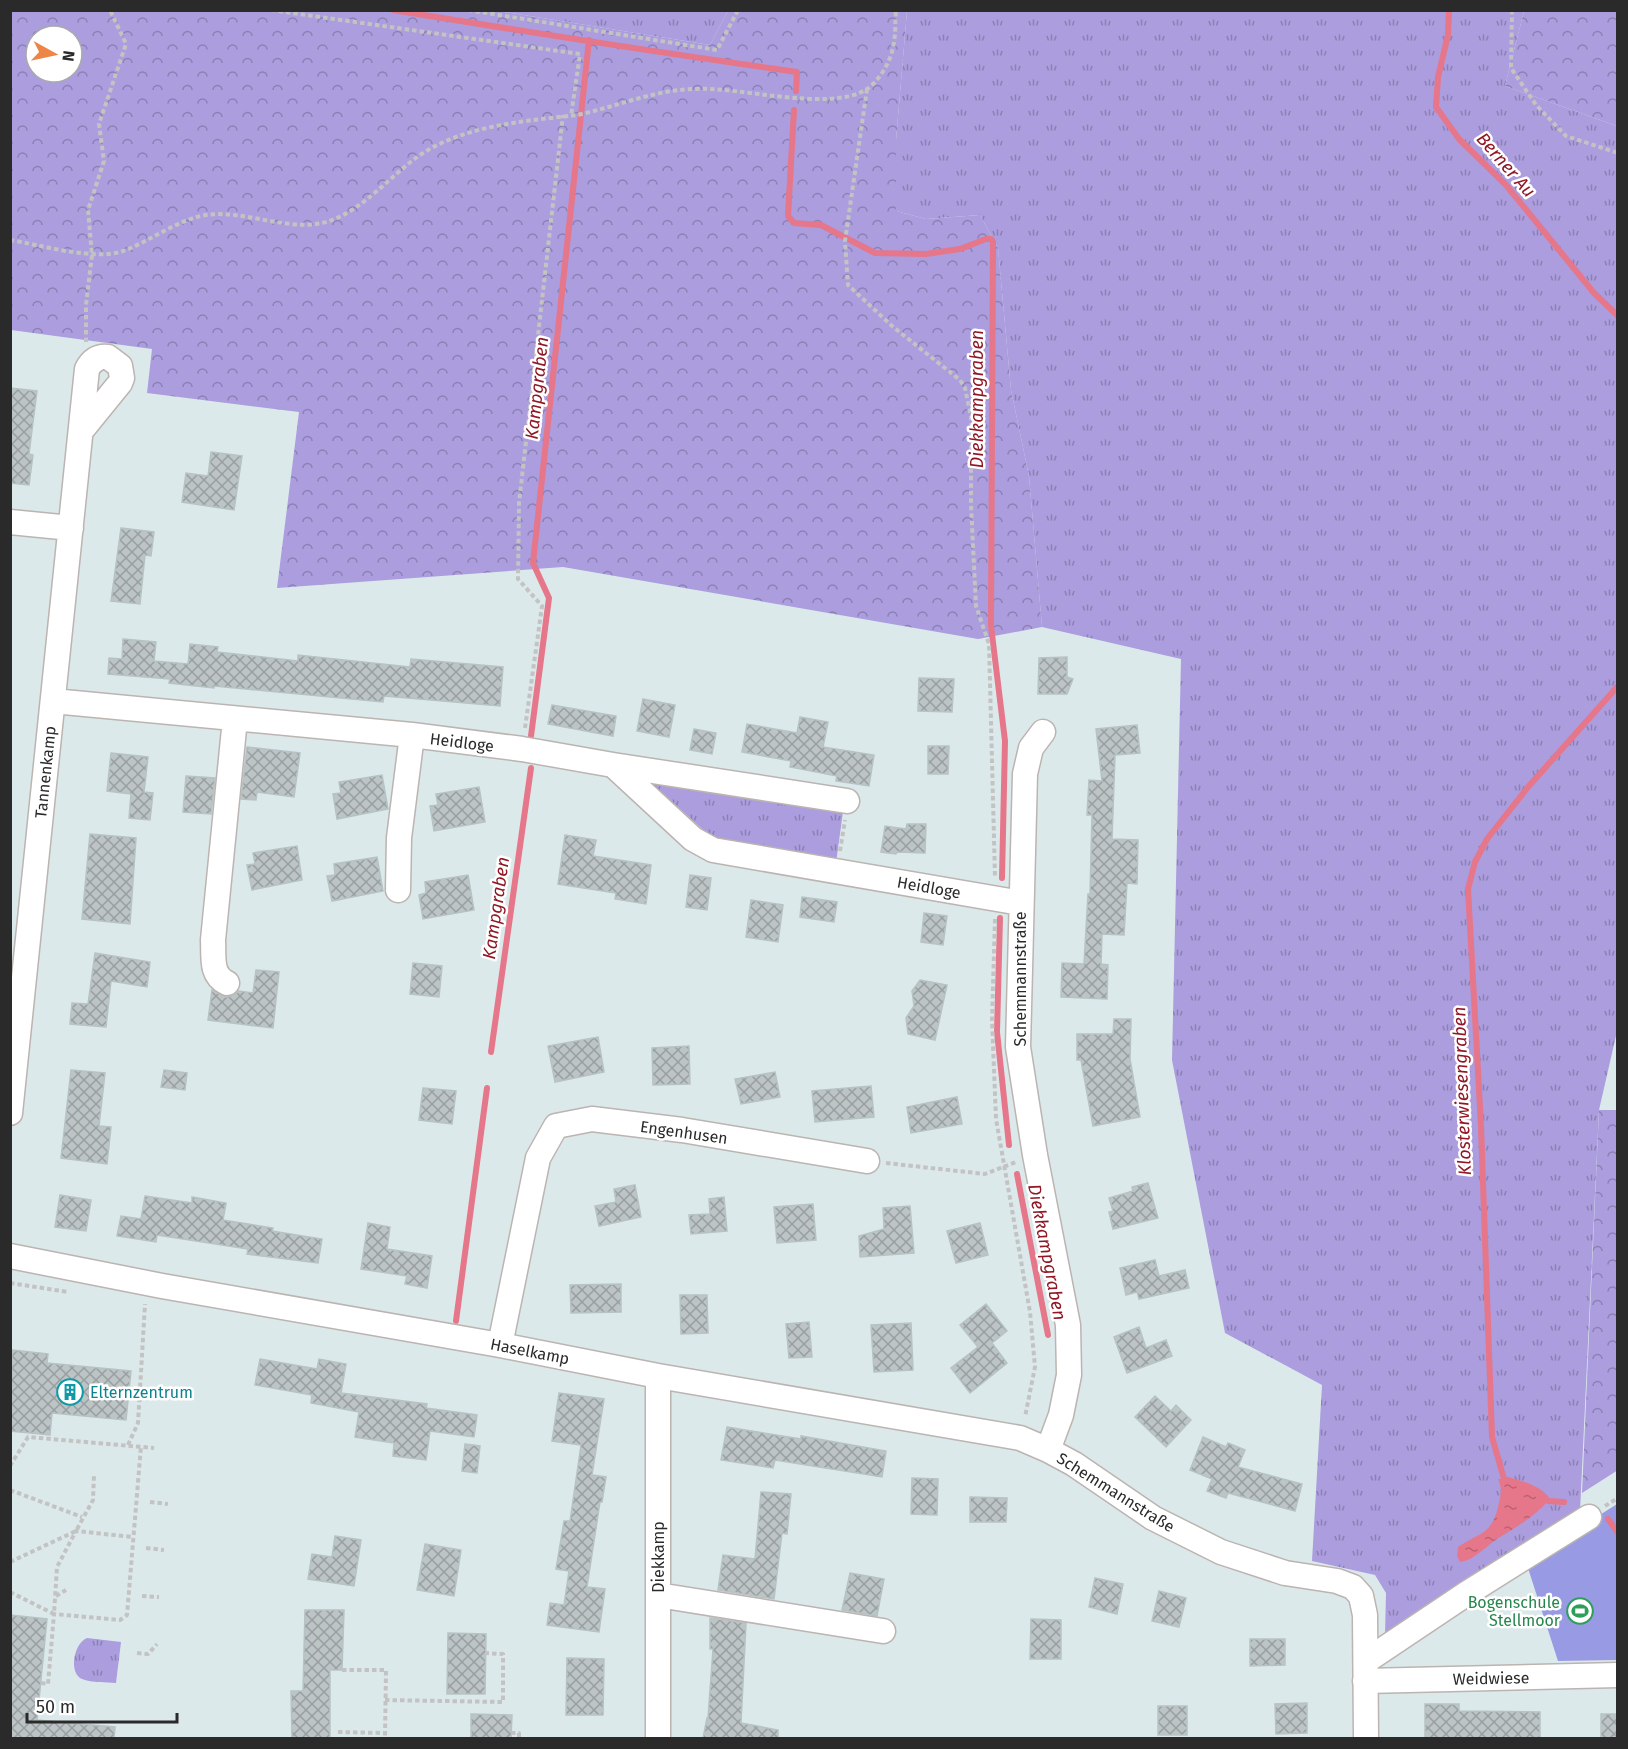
<svg xmlns="http://www.w3.org/2000/svg" width="1628" height="1749" font-family="'Fira Sans',sans-serif">
<style>
.grass{fill:url(#grass-tufts)}
.forest{fill:url(#forest-crowns);fill-rule:evenodd}
.pitch{fill:#999ae4}
.water{fill:url(#water-ripples)}
.lines{fill:none;stroke-linecap:round;stroke-linejoin:round}
.stream{stroke:#e6768a;stroke-width:6}
.building{fill:url(#building-cross-hatch);stroke:#b6c3c6;stroke-width:1.5}
.minor-casing{stroke:#bcb4b0;stroke-width:27}
.path{stroke:#c3c3c3;stroke-width:4;stroke-dasharray:4.5 3;stroke-linecap:butt}
.minor{stroke:#fff;stroke-width:24}
.labels{text-anchor:middle;stroke-width:5;stroke-linejoin:round;paint-order:stroke}
.street-label{font-size:16px;fill:#2a2a2a;stroke:#fff}
.culture-label{font-size:16px;fill:#0d838f;stroke:#fff;text-anchor:start}
.leisure-label{font-size:16px;fill:#27864d;stroke:#fff;text-anchor:end}
.water-label{font-size:18px;font-style:italic;fill:#901723;stroke:#fff}
</style>
<defs>
<pattern id="grass-tufts" width="24" height="20" patternUnits="userSpaceOnUse" patternTransform="scale(1.5)"><rect width="24" height="20" fill="#ab9dde"/><path d="M3 7l-1-3M5 7V3M7 7l1-3M15 17l-1-3M17 17v-4M19 17l1-3" fill="none" stroke="#8b80b4"/></pattern>
<pattern id="forest-crowns" width="20" height="18" patternUnits="userSpaceOnUse" patternTransform="scale(1.5)"><rect width="20" height="18" fill="#ab9dde"/><path d="M2 6a3 3 0 1 1 6 0M12 15a3 3 0 1 1 6 0" fill="none" stroke="#8b80b4"/></pattern>
<pattern id="water-ripples" width="26" height="14" patternUnits="userSpaceOnUse" patternTransform="scale(1.5)"><rect width="26" height="14" fill="#e6768a"/><path d="M2 4q2-2 4 0t4 0M15 11q2-2 4 0t4 0" fill="none" stroke="#bb6171"/></pattern>
<pattern id="building-cross-hatch" width="8" height="8" patternUnits="userSpaceOnUse" patternTransform="scale(1.5)"><rect width="8" height="8" fill="#bcc4c6"/><path d="M0 0l8 8M0 8l8-8" fill="none" stroke="#999fa1"/></pattern>
</defs>
<rect width="100%" height="100%" fill="#dce9eb"/>
<!-- grass -->
<path class="grass" d="M498,11H728L710,45Z
M907,11H1524L1505,86L1617,126L1618,1027L1599,1110L1580,1511L1385,1636L1386,1593L1375,1575L1312,1561L1322,1385L1225,1333L1172,1060L1181,659L1042,627L1029,476L1011,390L998,248L980,215L926,219L896,211V140Z
M641,774L844,804L836,863L721,846Z
M87,1638L121,1642L116,1683C106,1682 92,1683 82,1679C68,1673 74,1643 87,1638Z"/>
<!-- forest -->
<path class="forest" d="M11,10L498,11L710,45L728,11H907L896,140V211L926,219L980,215L998,248L1011,390L1029,476L1042,627L978,639L563,567L277,588L299,412L147,393L152,349L11,330ZM36,36H72V72H36Z
M1524,11H1617V126L1505,86Z
M1599,1110H1617L1618,1470L1582,1493Z"/>
<!-- pitch -->
<path class="pitch" d="M1617,1504V1660L1558,1661L1526,1562Z"/>
<!-- water -->
<path class="water" d="M1498,1479C1512,1478 1541,1489 1548,1501C1534,1517 1518,1526 1500,1537C1487,1545 1475,1560 1460,1562L1457,1556L1458,1547C1482,1531 1492,1535 1499,1503C1501,1495 1502,1487 1498,1479Z"/>
<g class="lines">
<!-- stream -->
<path class="stream" d="M393,10C527,32 662,53 797,72L796,91
M1449,10L1448,35L1438,77L1436,107L1459,139L1506,185L1594,293L1618,316
M794,110L788,216L794,223L821,225L875,253L926,254L960,249L986,239H991L993,242L991,626L1005,741L1002,878
M531,736L549,598L533,563L589,40
M1000,918L997,1032L1009,1145
M491,1052L531,768
M1017,1174L1048,1335
M456,1321L487,1088
M1564,1502L1548,1501C1540,1488 1519,1483 1504,1479L1492,1437L1481,1126L1468,889L1475,862L1487,839L1528,787L1618,686
M1608,1519L1618,1533"/>
</g>
<!-- building -->
<path class="building" d="M10,388L37,391L29,454L33,455L29,485L10,483Z
M211,452L242,456L234,510L182,502L186,473L208,476Z
M121,528L154,532L151,556L145,555L140,604L111,601Z
M123,639L156,642L154,661L188,664L190,644L218,647L217,652L298,661V655L410,667L411,659L503,667L500,706L384,696L383,702L214,686V688L169,683L170,679L108,674L109,658L122,659Z
M1067,657V677L1073,679L1067,694H1038L1039,658Z
M919,678L954,679L952,712L918,711Z
M643,699L675,705L669,737L637,731Z
M552,705L616,716L613,736L548,724Z
M800,717L828,722L823,747L874,755L869,786L836,781L837,776L790,767L791,761L742,752L747,724L797,733Z
M1137,725L1140,753L1115,755L1112,839L1138,840L1137,884L1127,883L1124,935L1102,934L1101,964L1108,965L1107,999L1061,997L1062,963L1084,964L1088,894H1090L1092,815H1087L1089,780L1102,781L1096,729Z
M694,729L716,733L712,754L690,750Z
M928,746H949L948,774H928Z
M247,747L300,753L294,797L257,792L256,800L241,799Z
M111,753L148,757L144,792L153,793L150,820L129,818L131,794L107,791Z
M382,775L388,809L337,819L333,794L341,793L339,782Z
M186,776L215,778L211,814L183,812Z
M479,787L485,822L434,831L430,806L438,805L436,794Z
M907,824H926L925,853L897,852L896,854L881,852L885,826L906,829Z
M90,834L136,838L130,924L82,919Z
M565,835L596,840L593,856L651,865L646,904L615,899L616,893L558,884Z
M297,846L302,880L252,890L247,865L255,864L253,853Z
M377,857L383,891L332,901L327,876L335,875L334,864Z
M468,875L474,910L423,919L419,895L426,893L425,882Z
M690,875L711,878L707,910L686,907Z
M802,897L837,902L834,922L800,917Z
M751,900L783,905L778,942L746,937Z
M924,913L947,916L943,945L921,942Z
M95,953L150,962L147,987L111,981L106,1027L70,1024L72,1003L88,1004Z
M413,963L442,966L439,997L410,994Z
M256,970L279,972L273,1028L208,1020L212,990L226,997L233,996L239,991L253,993Z
M920,980L947,985L935,1040L908,1034L906,1018L914,1006L912,991Z
M1114,1019H1131L1130,1059L1140,1117L1093,1126L1081,1060H1077V1034H1113Z
M598,1037L604,1072L555,1082L548,1046Z
M689,1046L690,1084L653,1085L652,1048Z
M71,1070L105,1073L99,1126L111,1127L107,1164L61,1158Z
M164,1070L187,1073L185,1090L161,1087Z
M775,1072L780,1097L741,1104L735,1079Z
M871,1086L874,1117L815,1122L812,1091Z
M423,1088L456,1091L452,1124L419,1120Z
M957,1097L962,1124L911,1133L907,1107Z
M1148,1183L1158,1218L1113,1229L1109,1212L1113,1211L1109,1198L1133,1191L1132,1187Z
M635,1185L641,1217L599,1226L595,1206L616,1202L614,1189Z
M60,1195L91,1200L86,1231L55,1227Z
M145,1196L192,1203V1197L226,1203L223,1220L273,1228L272,1231L322,1239L318,1263L247,1254L248,1249L157,1235L156,1242L117,1236L121,1216L141,1219Z
M724,1197L727,1231L691,1234L689,1215L710,1214L709,1199Z
M813,1204L816,1240L777,1243L774,1207Z
M910,1206L914,1253L860,1257L859,1236L884,1229L883,1208Z
M368,1223L390,1227L387,1249L432,1256L427,1288L405,1284L407,1276L361,1269Z
M980,1223L988,1255L956,1263L947,1231Z
M1155,1260L1159,1276L1185,1270L1189,1288L1139,1299L1137,1292L1126,1295L1120,1268Z
M621,1284V1312L571,1313L570,1285Z
M680,1295H707L708,1333L681,1334Z
M986,1304L1007,1331L992,1343L1007,1363L970,1393L951,1368L978,1347L960,1325Z
M809,1322L812,1357L789,1358L786,1324Z
M911,1323L913,1370L874,1372L871,1325Z
M1139,1327L1146,1348L1166,1340L1172,1356L1127,1373L1114,1337Z
M12,1350L48,1354L47,1363L131,1371L126,1420L52,1413L50,1435L10,1431Z
M260,1359L317,1369L319,1359L346,1364L341,1393L427,1404L426,1408L477,1415L474,1437L430,1431L426,1460L393,1456L394,1443L355,1437L359,1412L311,1403L312,1395L255,1385Z
M559,1393L604,1399L592,1475L606,1477L602,1502H600L587,1587L605,1589L599,1632L547,1625L550,1603L564,1605L569,1571L556,1569L564,1521H570L581,1445L552,1441Z
M1155,1396L1171,1411L1176,1405L1191,1420L1166,1447L1135,1417Z
M727,1427L801,1439V1436L886,1451L882,1477L775,1460L773,1468L721,1460Z
M1203,1437L1226,1447L1228,1443L1245,1450L1238,1467L1302,1484L1295,1511L1228,1493L1226,1498L1207,1491L1212,1479L1190,1470Z
M465,1444L480,1446L477,1473L462,1471Z
M912,1478L938,1479L937,1515L911,1514Z
M761,1492L791,1494L787,1534L782,1533L774,1599L718,1590L723,1555L755,1559Z
M970,1497L1007,1498L1006,1522H970Z
M335,1536L361,1540L354,1586L308,1579L312,1554L332,1557Z
M425,1544L461,1550L454,1596L417,1590Z
M850,1573L884,1579L877,1616L842,1610Z
M1095,1578L1123,1584L1117,1614L1089,1607Z
M1159,1591L1186,1598L1179,1627L1152,1621Z
M305,1610H344L342,1670H330V1738H292L291,1691H303Z
M10,1615L47,1619L37,1720L115,1727L114,1738H10Z
M710,1618L746,1623L741,1723L778,1730V1738H703L707,1718H708L713,1649H710Z
M1031,1619L1061,1620V1659H1030Z
M448,1633L486,1634L485,1694H447Z
M1250,1639H1285V1665L1250,1666Z
M567,1658L604,1659L603,1715H566Z
M1307,1703V1733L1276,1734L1275,1704Z
M1425,1704H1459V1711L1540,1712V1738H1425Z
M1158,1706H1187V1735H1158Z
M471,1714L512,1715L511,1738H471Z
M1601,1714H1617V1738H1601Z"/>
<g class="lines">
<!-- minor casing -->
<g class="minor-casing">
<path id="minor" d="M10,522L71,528
M53,701L412,735L522,749L613,765L693,839L713,850L1021,903
M1043,732L1031,748L1025,774L1018,1047L1035,1155L1068,1325L1069,1375L1061,1415L1048,1450
M613,765L847,801
M398,890L399,838L412,735
M227,983C210,975 214,957 213,940L235,719
M10,1113L87,369C92,360 99,356 108,357L120,366L122,378L120,383L81,431
M10,1256L162,1286L500,1345L658,1376L1020,1438L1048,1450L1074,1464L1153,1518L1221,1552L1285,1573L1337,1581L1353,1587L1361,1596L1365,1615L1366,1738
M500,1345L538,1158L556,1126L592,1119L682,1130L867,1161
M658,1376V1738
M658,1595L883,1631
M1366,1661L1466,1594L1589,1517
M1365,1681L1618,1675"/>
</g>
<!-- path -->
<path class="path" d="M271,10L580,54L571,116
M468,10L717,50L738,10
M1512,10L1511,68L1536,105L1566,136L1618,153
M867,89L845,241L848,285L892,326L960,380L965,388L971,417V505L976,606L989,644L995,878
M10,240C41,245 94,261 123,251C151,241 176,220 206,215C246,209 294,235 332,220C366,207 390,176 420,155C465,125 525,121 577,115C616,107 653,90 694,89C739,86 829,113 867,89C879,81 891,61 893,47C896,35 895,22 896,10
M86,342V305L92,255L88,210L104,161L99,124L126,44L110,10
M525,728L542,606L518,579L519,503L563,115
M840,851L845,820
M995,919L992,1020L996,1119L1030,1312L1035,1367L1025,1417
M886,1163L985,1174L1016,1162
M10,1283L68,1292
M128,1445L138,1423L145,1304
M10,1466L28,1437L154,1448
M10,1490L82,1517
M150,1502L168,1504
M1605,1506L1618,1498
M146,1548L164,1550
M10,1562L76,1531L93,1500L94,1475
M10,1592L54,1614L57,1567L76,1531L133,1537
M56,1596L66,1590
M142,1596L159,1597
M137,1653L148,1654L157,1644
M342,1670H386L385,1738
M41,1683L48,1684L54,1614L120,1620L127,1615L141,1446
M385,1700L503,1702V1654L485,1653
M338,1732L385,1733
M511,1733H519V1738"/>
<!-- minor -->
<use href="#minor" class="minor"/>
</g>
<!-- icons -->
<defs>
<g id="building-ring" transform="scale(1.35)"><circle r="9.5" fill="#fff" stroke="#0f9aa8" stroke-width="1.5"/><path d="M-4-6H4V6H1V3H-1V6H-4ZM-2.5-4.3h1.7v1.8h-1.7ZM.8-4.3h1.7v1.8H.8ZM-2.5-1h1.7V.8h-1.7ZM.8-1h1.7V.8H.8Z" fill="#0f9aa8"/></g>
<g id="stadium-ring" transform="scale(1.35)"><circle r="9.5" fill="#fff" stroke="#2e9e5b" stroke-width="1.5"/><path d="M0-5a6.5 5 0 1 0 0 10a6.5 5 0 1 0 0-10ZM-3.5-1.8h7v3.6h-7Z" fill="#2e9e5b"/></g>
</defs>
<g fill-rule="evenodd">
<use href="#building-ring" x="70" y="1392"/>
<use href="#stadium-ring" x="1580" y="1611"/>
</g>
<g class="labels">
<!-- street labels -->
<g class="street-label">
<text transform="translate(462 742) rotate(7)" y="6">Heidloge</text>
<text transform="translate(45 772) rotate(-84)" y="6">Tannenkamp</text>
<text transform="translate(929 887) rotate(10)" y="6">Heidloge</text>
<text transform="translate(1020 979) rotate(-90)" y="6">Schemmannstraße</text>
<text transform="translate(684 1132) rotate(8)" y="6">Engenhusen</text>
<text transform="translate(530 1351) rotate(11)" y="6">Haselkamp</text>
<text transform="translate(1116 1492) rotate(32)" y="6">Schemmannstraße</text>
<text transform="translate(658 1557) rotate(-90)" y="6">Diekkamp</text>
<text transform="translate(1491 1678) rotate(-1)" y="6">Weidwiese</text>
</g>
<!-- culture labels -->
<g class="culture-label">
<text x="90" y="1398">Elternzentrum</text>
</g>
<!-- leisure labels -->
<g class="leisure-label">
<text x="1560" y="1608">Bogenschule<tspan x="1560" dy="18">Stellmoor</tspan></text>
</g>
<!-- water labels -->
<g class="water-label">
<text transform="translate(1506 165) rotate(49)" y="6">Berner Au</text>
<text transform="translate(537 388) rotate(-84)" y="6">Kampgraben</text>
<text transform="translate(977 399) rotate(-90)" y="6">Diekkampgraben</text>
<text transform="translate(496 908) rotate(-82)" y="6">Kampgraben</text>
<text transform="translate(1462 1091) rotate(-92)" y="6">Klosterwiesengraben</text>
<text transform="translate(1047 1252) rotate(79)" y="6">Diekkampgraben</text>
</g>
</g>
<!-- border -->
<rect width="1628" height="1749" fill="none" stroke="#2a2a2a" stroke-width="24"/>
<!-- north arrow -->
<g transform="translate(54 54) rotate(98)"><circle r="28" fill="#ffffff" stroke="#aaaaaa" stroke-width="1.5"/>
<path d="M0-4.5L10 22L0 15L-10 22Z" fill="#ed8547"/>
<text y="-9" font-size="16" font-weight="bold" text-anchor="middle" fill="#2a2a2a">N</text>
</g>
<!-- scale -->
<path d="M27 1713v9h150v-9" fill="none" stroke="#2a2a2a" stroke-width="3"/>
<text x="36" y="1713" font-size="18" fill="#2a2a2a" stroke="#ffffff" stroke-width="4.5" paint-order="stroke">50 m</text>
</svg>
